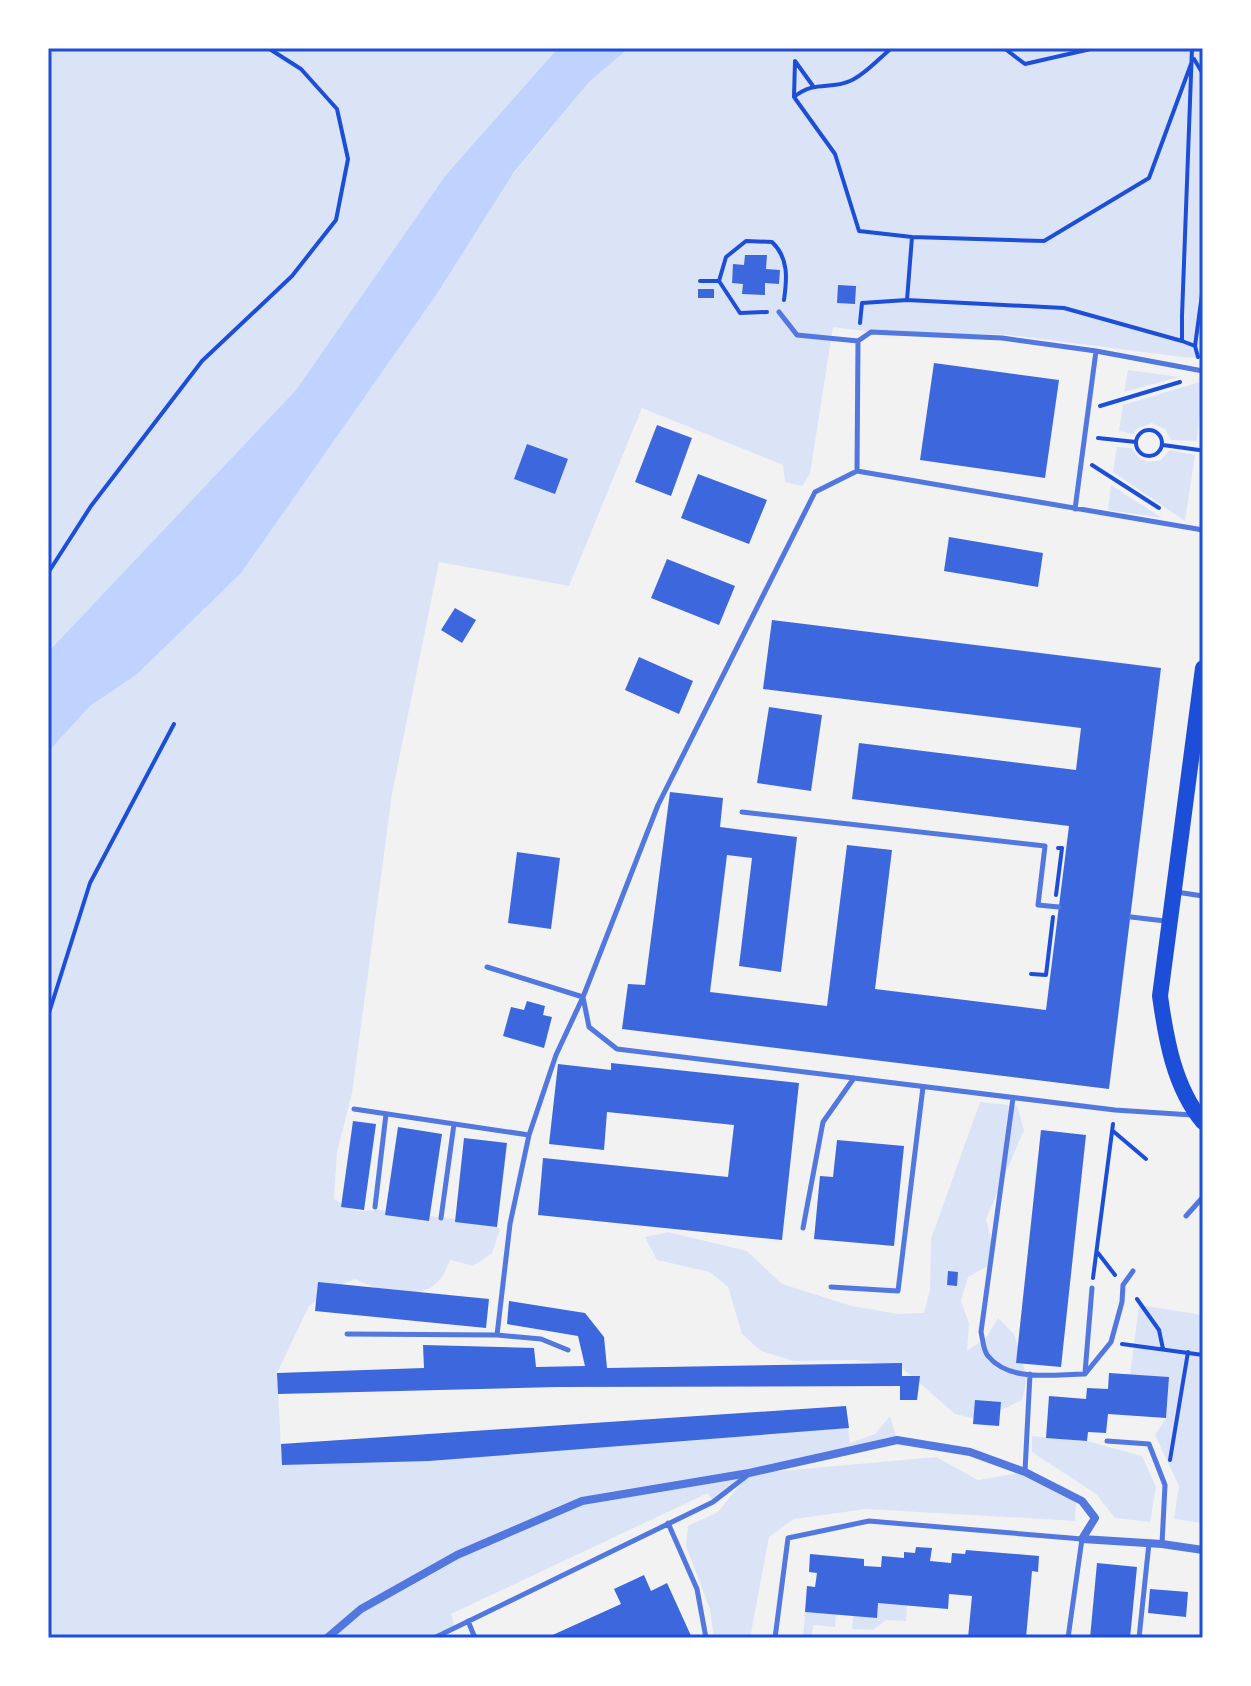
<svg xmlns="http://www.w3.org/2000/svg" width="1251" height="1686" font-family="Montserrat,sans-serif">
<style>
.green{fill:#dbe4f7}
.water{fill:#bfd3fe}
.building{fill:#3d67dc}
.lines{fill:none;stroke-linecap:round;stroke-linejoin:round}
.path{stroke:#1d4ed8;stroke-width:4}
.service{stroke:#5277de;stroke-width:5}
.minor{stroke:#5277de;stroke-width:8}
.primary{stroke:#1d4ed8;stroke-width:16}
.neatline{fill:none;stroke:#1d4ed8;stroke-width:3}
</style>
<rect width="100%" height="100%" fill="#f2f2f2"/>
<!-- green -->
<path class="green" d="M48,48H558L445,176L296,390L48,652Z
M629,48H1203V358L1182,357L1010,335L871,332L833,327L810,474L802,486L785,482L783,465L642,408L569,586L439,562L392,794L352,1093L337,1153L334,1199L356,1211L379,1210L454,1219H479L500,1229L492,1253L473,1266L450,1260C447,1266 445,1273 441,1278C423,1304 377,1291 355,1279L333,1288L309,1306L277,1373L282,1465L848,1428L850,1443L875,1434L890,1416L897,1440L758,1473L936,1457L978,1480L1025,1472L1076,1502L1075,1521L866,1509L794,1519L769,1537L750,1638H714L710,1609L686,1546L688,1526L718,1512L746,1477L713,1502L708,1493L451,1614L455,1628L434,1638H48V752L90,706L136,675L514,173L589,82Z
M1128,370L1179,377L1124,392Z
M1203,381L1197,441L1171,440L1165,429L1152,423L1138,428L1133,434L1119,431L1123,405Z
M1117,447L1132,448C1140,462 1147,463 1161,460L1170,450L1195,455L1185,521L1113,472Z
M1111,485L1162,518L1108,510Z
M980,1102L1017,1106L1024,1130L986,1219L992,1242L990,1265L968,1277L961,1301L969,1323L967,1351L986,1338L998,1318L1014,1334L1027,1378L1022,1400L980,1420L955,1414L900,1366L854,1360L794,1361L761,1351L742,1334L728,1287L710,1272L657,1260L645,1237L668,1232L747,1251L782,1284L852,1306L898,1314L924,1313L930,1290L931,1239Z
M1139,1305L1203,1315V1523L1174,1519L1179,1486L1155,1435L1166,1418L1169,1378L1130,1375Z
M1032,1436L1087,1441L1142,1456L1156,1487L1150,1522L1115,1518L1096,1494L1032,1452Z
M878,1603L907,1605L906,1621L886,1620L873,1630L852,1629L853,1616Z
M805,1612L836,1614L835,1627L813,1625L811,1638H803Z"/>
<!-- water -->
<path class="water" d="M558,48H629L589,82L514,172L436,295L241,573L136,675L90,706L48,752V652L296,390L445,176Z"/>
<!-- building -->
<path class="building" d="M745,255H767L766,269L780,270L779,284L765,283V295L742,294L743,284L732,283L733,264L744,265Z
M838,285L856,286L855,304L837,303Z
M698,289H714V298H698Z
M934,363L1059,380L1045,478L920,460Z
M657,425L692,438L671,496L635,482Z
M527,444L568,459L555,494L514,479Z
M698,474L767,500L749,544L681,518Z
M949,537L1043,553L1038,587L944,571Z
M667,559L735,586L719,625L651,598Z
M455,608L476,620L462,643L441,630Z
M772,620L1161,668L1109,1089L622,1029L628,984L645,985L670,792L723,798L720,827L797,837L781,972L739,966L752,858L727,855L710,992L827,1006L847,845L892,850L875,989L1046,1010L1069,826L852,799L859,743L1076,770L1081,728L763,689Z
M639,657L693,681L679,714L625,690Z
M769,707L822,715L811,791L757,783Z
M517,852L560,858L551,929L508,923Z
M527,1001L545,1006L543,1015L552,1017L544,1048L503,1036L511,1007L524,1010Z
M611,1063L799,1083L782,1240L538,1215L543,1158L728,1177L734,1125L607,1112L604,1150L549,1144L558,1064L611,1070Z
M353,1121L376,1124L364,1210L341,1207Z
M398,1127L442,1134L429,1221L385,1215Z
M1041,1130L1086,1135L1061,1367L1016,1363Z
M464,1138L507,1143L497,1227L455,1222Z
M837,1140L904,1146L894,1246L814,1239L820,1176L833,1177Z
M948,1271L958,1272L957,1286L947,1285Z
M318,1282L489,1299L486,1328L315,1311Z
M509,1301L585,1313L604,1337L607,1368L902,1363V1376H920L917,1400H900V1386L557,1387L278,1394L277,1373L424,1368L423,1345L534,1348L536,1367L585,1366L578,1336L507,1324Z
M1109,1373L1169,1377L1166,1418L1108,1414L1106,1433L1088,1432L1087,1441L1046,1438L1049,1396L1086,1399L1087,1388L1108,1389Z
M975,1400L1001,1402L999,1426L973,1424Z
M846,1406L849,1428L429,1461L282,1465L281,1444Z
M916,1547L932,1548L930,1561L951,1563L952,1553L965,1554L966,1550L1039,1556L1038,1572L1032,1571L1026,1638H968L972,1596L949,1594L948,1609L878,1603L877,1618L805,1612L807,1586L815,1587L817,1573L809,1572L810,1554L864,1559V1566L881,1567L882,1556L904,1558V1552L915,1553Z
M1097,1563L1137,1567L1130,1638H1090Z
M644,1575L651,1591L667,1583L692,1638H546L621,1604L614,1589Z
M1150,1589L1188,1592L1186,1617L1148,1613Z"/>
<g class="lines">
<!-- path -->
<path class="path" d="M892,48C879,58 865,75 850,81C830,90 814,80 794,97L835,154L859,231L912,237L907,300
M1004,48L1025,64L1095,48
M1192,48L1182,316V341L1195,346L1198,357
M1194,59L1203,74
M794,97L795,61L813,86
M912,237L1044,241L1149,178L1191,64
M700,281H719L726,257L746,241L772,242C789,258 787,279 784,300
M719,281L740,313L767,312
M860,323L862,303L907,300L1064,308L1182,341
M1195,346L1203,287
M1100,406L1180,382
M1136 443a13 13 0 1 1 26 0a13 13 0 1 1-26 0Z
M1098,438L1136,442
M1163,445L1199,450
M1092,465L1159,508
M48,573L91,506L202,361L292,276L336,220L348,159L337,109L301,69L268,48
M1056,895L1062,848H1058
M1031,974L1046,975L1053,917
M48,1016L90,883L174,724
M1113,1131L1146,1159
M1098,1253L1115,1275
M1093,1278L1113,1124
M1137,1299L1159,1330L1163,1349
M1122,1344L1203,1355
M1170,1460L1188,1352"/>
<!-- service -->
<path class="service" d="M779,312L797,335L858,341
M857,471L858,341L871,332L1002,338L1096,351L1203,371
M1075,509L1096,351
M742,812L1045,846L1038,905L1059,907
M1176,892L1203,896
M1131,917L1165,921
M487,967L583,997L589,1027L617,1049L1115,1110L1192,1115
M1013,1098L981,1332C983,1340 983,1350 988,1356C1010,1383 1054,1374 1085,1374L1111,1342L1122,1302L1123,1285L1133,1271
M354,1109L529,1135
M375,1207L386,1114
M1186,1216L1203,1197
M441,1218L454,1124
M803,1228L823,1122L854,1078
M831,1287L898,1291L923,1087
M347,1334L497,1335
M568,1350L541,1339L497,1335L510,1224L529,1135L556,1055L583,997L658,805L815,492L857,471L1203,530
M1085,1373L1092,1288
M1107,1441L1149,1444L1165,1485L1162,1544
M1025,1471L1030,1374
M668,1523L697,1589L706,1638
M468,1621L475,1638
M434,1638L713,1502L749,1474
M775,1638L788,1538L869,1521L1082,1539L1068,1638
M1139,1638L1149,1543"/>
<!-- minor -->
<path class="minor" d="M327,1638L361,1609L457,1555L582,1501L749,1473L897,1440L970,1452L1025,1472L1082,1501L1095,1518L1082,1539L1162,1544L1203,1550"/>
<!-- primary -->
<path class="primary" d="M1203,668L1160,996C1166,1039 1174,1087 1203,1122"/>
</g>
<!-- border -->
<rect width="1251" height="1686" fill="none" stroke="#ffffff" stroke-width="100"/>
<rect x="50" y="50" width="1151" height="1586" class="neatline"/>
</svg>
